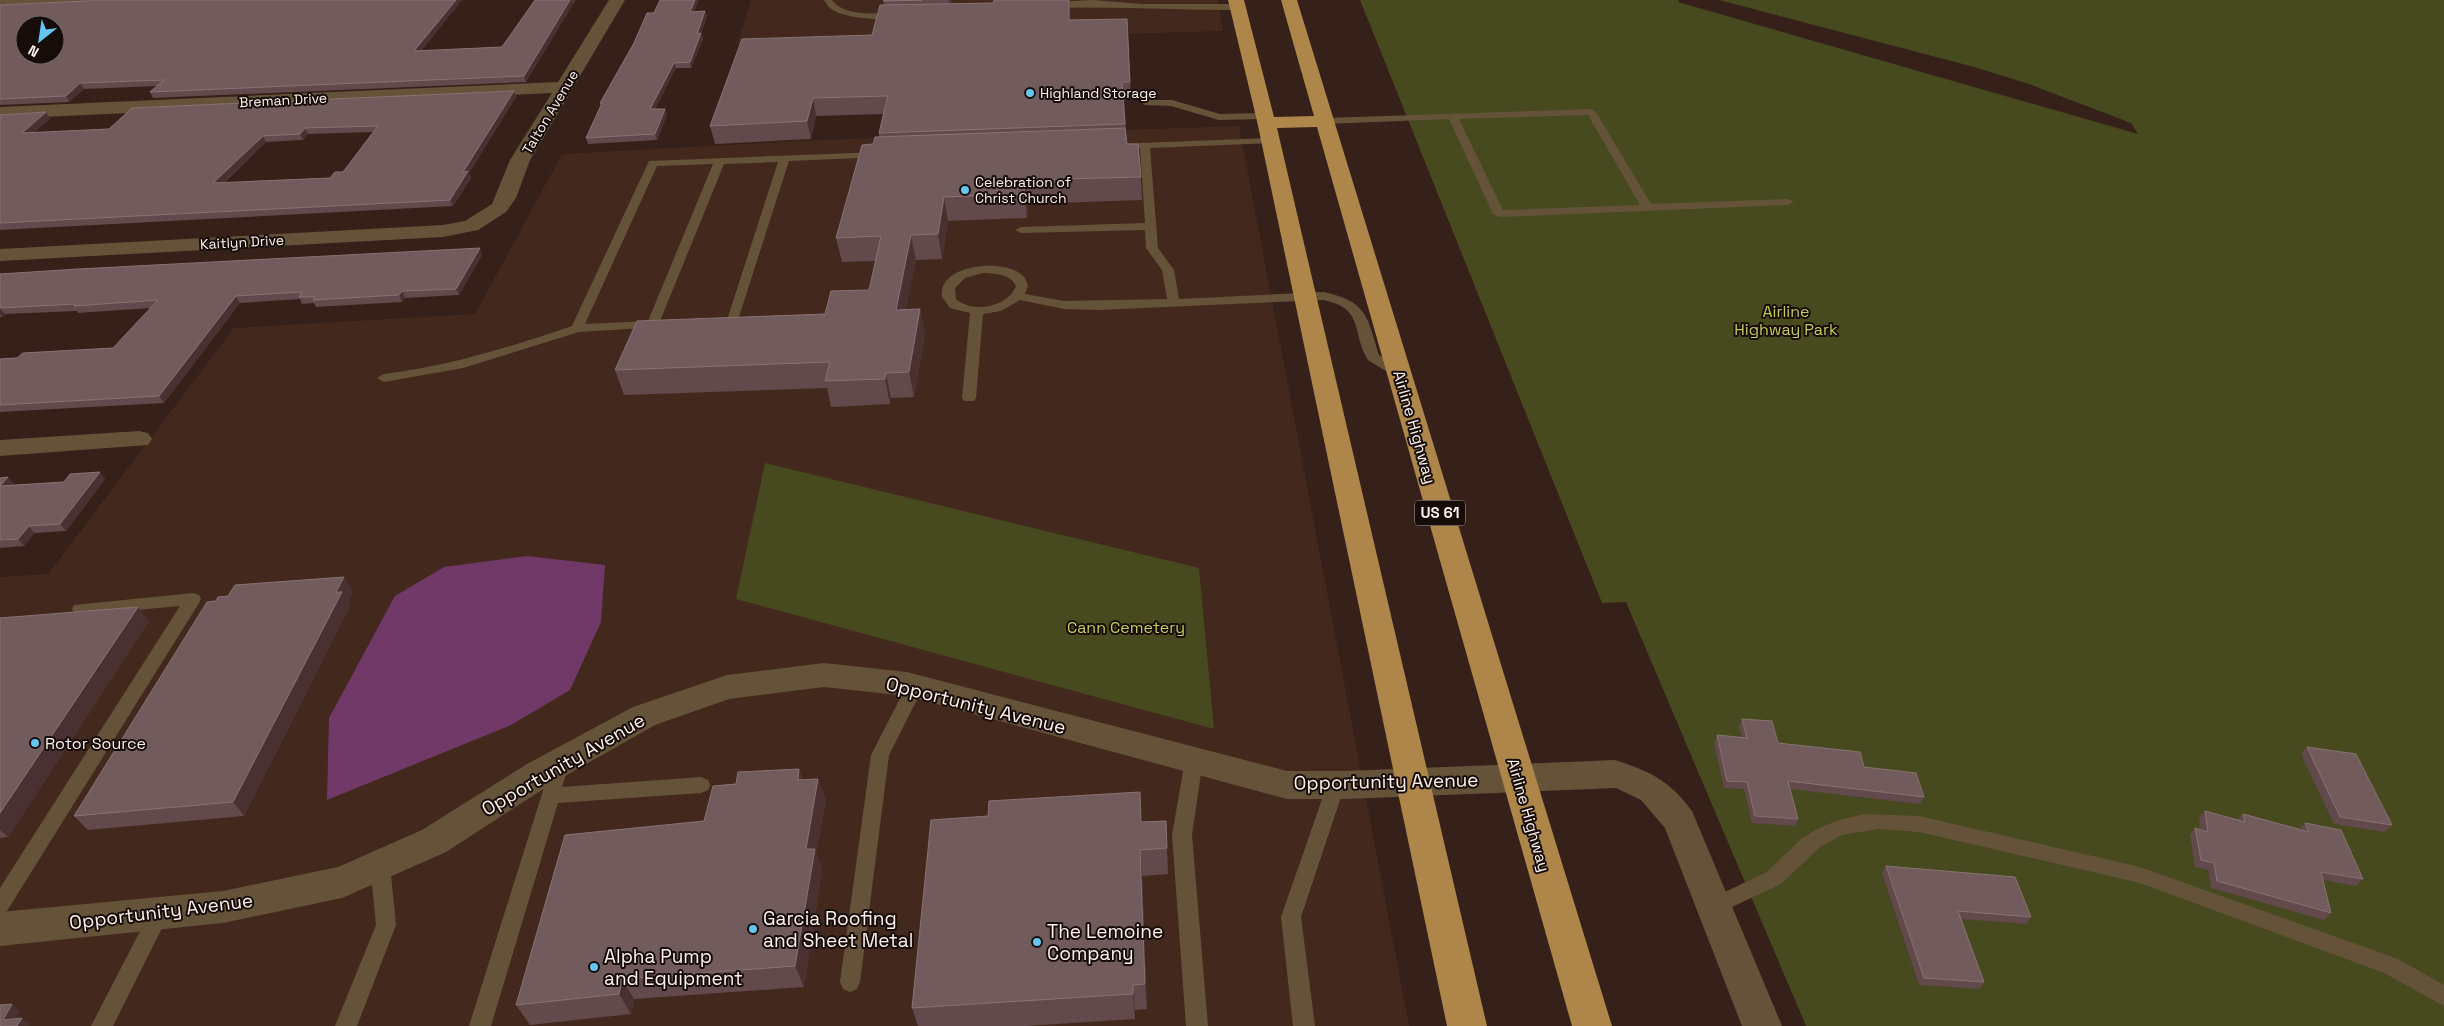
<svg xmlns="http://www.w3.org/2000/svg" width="2444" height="1026" font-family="'Space Grotesk',sans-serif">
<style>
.built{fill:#43281d}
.green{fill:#47491e}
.water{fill:#703968}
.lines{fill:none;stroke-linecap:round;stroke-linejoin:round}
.service{fill:#655339;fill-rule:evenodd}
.minor{fill:#655339;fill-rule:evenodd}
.trunk{fill:#ae8649;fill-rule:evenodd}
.wall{fill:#61494c;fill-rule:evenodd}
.shaded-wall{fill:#483130}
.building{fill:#725b5d;stroke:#887273;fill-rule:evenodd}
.poi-dot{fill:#65c5ee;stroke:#160d0a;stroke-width:2}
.labels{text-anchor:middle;stroke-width:4;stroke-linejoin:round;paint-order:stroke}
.far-poi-label{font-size:14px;fill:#fef0ea;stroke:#160d0a;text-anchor:start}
.far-street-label{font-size:14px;fill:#fef0ea;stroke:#160d0a}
.shield{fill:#160d0a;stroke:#b8aca7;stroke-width:1}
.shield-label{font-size:15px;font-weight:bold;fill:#fef0ea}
.park-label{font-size:16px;fill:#c5cb60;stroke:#160d0a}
.street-label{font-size:16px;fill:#fef0ea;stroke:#160d0a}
.poi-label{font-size:16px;fill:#fef0ea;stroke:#160d0a;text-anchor:start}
.near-street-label{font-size:19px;fill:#fef0ea;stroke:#160d0a}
.near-poi-label{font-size:19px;fill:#fef0ea;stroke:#160d0a;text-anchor:start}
</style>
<rect width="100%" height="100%" fill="#352119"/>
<!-- built -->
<path class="built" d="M751,0H1218L1223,31L737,45Z
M1239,126L1409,1026H0V577L48,574L234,328L475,314L562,154L818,140Z"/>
<!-- green -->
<path class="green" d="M1360,0H1679L1678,2L2138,134L2131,123L2029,84L1974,67L1719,0H2444V1026H1806L1626,602L1602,603Z
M765,463L1199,568L1214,729L736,599Z"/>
<!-- water -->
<path class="water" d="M527,556L605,565L601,622L570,690L511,725L327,800L329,718L395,596L444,567Z"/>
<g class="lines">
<!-- service -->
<path class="service" d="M824,0H832C845,18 879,13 898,12L902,15C891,23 847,18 835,11C830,9 827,5 824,0Z
M1093,0L1142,4H1238L1242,7L1238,10C1176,10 1113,6 1051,8L1047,5L1051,2Z
M1148,100H1172L1220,114L1264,113L1269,116L1264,119L1219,120L1171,106L1145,105L1143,103Z
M1591,109L1596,112L1651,204L1788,199L1794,202L1788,205L1499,217L1493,214L1449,119L1325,124L1320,121L1325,118ZM1588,115L1640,205L1503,210L1459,119Z
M1270,138L1275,141L1274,143L1150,148L1158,248L1174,270L1179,299L1323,292C1367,301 1367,316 1379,355L1404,370L1406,373L1404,376H1394L1368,360C1351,332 1365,308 1323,300L1099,310L1064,309L1020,300L1001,311L983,314L976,398L974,401H964L962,398L970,313L950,308L942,297C937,264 1004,258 1022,275C1025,277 1027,282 1028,286L1025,294L1064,301L1167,299L1162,270L1146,248L1145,230L1021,233L1015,230L1021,227L1145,223L1140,148L1119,149L1114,146L1115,144ZM983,273C995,274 1010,273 1016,286C1008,307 973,314 956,299L955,288L965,278Z
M879,152L884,155L883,157L789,161L737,323H729L727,320L778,162L724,164L660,321L662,324L660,327L579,332L463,368L384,382L377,378L384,374C449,366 510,347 572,326L649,161ZM713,164L648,321L585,324L657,166Z
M193,593L199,595L201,599L199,603L7,911L0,914V888L180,606L80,615L74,613L72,609L74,605Z
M915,679L921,681L924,686L889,755L860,982L857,989L850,992L843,989L840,982L871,755L909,681Z
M1194,753L1200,755L1203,760L1192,835L1208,1026H1186L1172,835L1185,760L1188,755Z
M561,755L567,757L570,762L562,787L701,777L708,780L710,785L708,790L701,793L558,803L491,1026H469L552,762L555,757Z
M1336,777L1343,780L1345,785L1301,917L1315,1026H1293L1281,917L1327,785L1329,780Z
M1865,814L1919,816L2140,867L2398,959L2444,985V1006L2384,973L2140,883L1919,832L1878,829L1842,835L1820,847L1781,884L1715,915L1708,912L1705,906L1708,900L1767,872L1801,839L1819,828L1839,820Z
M380,857L387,859L390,865L396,925L357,1026H335L376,925L370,865L373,859Z
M159,905L166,908L169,914L113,1026H91L152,908Z"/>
<!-- minor -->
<path class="minor" d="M0,0H98L90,5L0,9Z
M609,0H625L530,160L516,198L506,212L478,230L443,237L0,261V249L443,225L465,221L492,204L510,160L552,93L0,119V107L558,82Z
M139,431L148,433L152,439L148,445L0,456V440Z
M824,663L907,672L1287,771H1345L1615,760C1651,772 1669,780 1692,811L1782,1026H1742L1665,828L1641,800L1616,788L1345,799H1287L907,696L824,687L729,699L655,725L551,784L446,852L342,898L223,923L0,946V912L223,891L338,867L422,830L527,764L633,707L727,675Z"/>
<!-- trunk -->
<path class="trunk" d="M1228,0H1244L1274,117L1314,116L1281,0H1297L1612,1026H1572L1317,127L1277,128L1487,1026H1447L1257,121Z"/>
</g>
<!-- wall -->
<path class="wall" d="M89,0H462L421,51L502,47L535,0L526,82L153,98L150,92L157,86L84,89L69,102L0,105V5L87,1Z
M699,0L694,12L707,16L701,33L703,39L691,68H676L655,109H665L667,115L657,140L588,144L586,138L601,106L600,103L634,43L654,13Z
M884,0H952L951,4L1070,10V20L1127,19L1131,99L1124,100L1127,144L1141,177L1142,200L1028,204L1027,218L948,221L942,259L916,260L906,309H920L925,334L914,397L891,398L890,404L831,407L827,388L624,395L615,370L825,314L869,290L876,261L842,262L836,238L873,144L879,137V133L883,114L816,116L811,139L715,144L710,126L872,35L884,5Z
M514,91L516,97L469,173L471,178L453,206L0,230V115L50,119L33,133L109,129ZM373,132L343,172L330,178L224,183L266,142L303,140L308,134Z
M482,255L459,295L405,298L402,302L316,307L314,303L302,304L300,299L240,303L164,403L0,412V359L17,358L113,348L151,308L78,313L77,311L5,314L2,317H0V274Z
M0,478L14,484L13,485L105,479L66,531L34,533L24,546L0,548Z
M353,591L348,601L350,606L244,816L88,830L74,816Z
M0,618L149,621L8,837L0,838Z
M1742,719L1778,743L1864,767L1924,797L1920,804L1790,789L1798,819L1795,826L1752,823L1744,789L1724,788L1714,743L1717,735L1742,737L1739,726Z
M2307,747L2392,825L2385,832L2334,824L2301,754Z
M799,769L803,780L818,779L826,800L816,853L822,870L804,987L634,999L631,1014L530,1025L516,1005L704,821L736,784Z
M2205,811L2237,820L2243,814L2300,829L2305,823L2363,879L2356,886L2323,880L2331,913L2324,920L2211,888L2208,870L2195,867L2190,835L2195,828L2201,830L2199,818Z
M1166,821L1168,874L1142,876L1147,1009L1135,1010V1019L1025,1026H918L912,1008L1142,822Z
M1886,866L2031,917L2026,924L1961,919L1984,982L1979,989L1919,985L1882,873Z"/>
<!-- shaded-wall -->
<path class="shaded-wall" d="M456,0H462L416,57L414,51Z
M570,0H576L526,82L524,76Z
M695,0H699L692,17L690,12Z
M949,0H952L950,10Z
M1069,0L1070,10V37L1069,20Z
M705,11L707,16L699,39L697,34Z
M701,33L703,39L691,68L690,62Z
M674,63L676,68L652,115L650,109Z
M80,83L84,89L69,102L66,96Z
M514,91L516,97L469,173L471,178L453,206L450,200L463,172Z
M813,98L816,116L811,139L807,121Z
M665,109L667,115L657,140L655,134Z
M46,112L50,119L26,139L22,133Z
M305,128L308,134L303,140L300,134Z
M263,136L266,142L217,189L213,183Z
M1026,180L1028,204L1027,218L1024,194Z
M944,197L948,221L942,259L938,234Z
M911,235L916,260L901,335L896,310Z
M480,248L482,255L459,295L456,289Z
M402,291L405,298L402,302L399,295Z
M236,296L240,303L164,403L159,396Z
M0,308L5,314L2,317L0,314Z
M920,309L925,334L914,397L909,372Z
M886,373L891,398L890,404L885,379Z
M100,472L105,479L66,531L60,524Z
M8,477L14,484L6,493L0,486Z
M29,526L34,533L24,546L18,539Z
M344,577L353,591L348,601L350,606L244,816L233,802Z
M138,607L149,621L8,837L0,830V813Z
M799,769L807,790L798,780Z
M818,779L826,800L816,853L822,870L804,987L795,966L806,849Z
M1140,850L1142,876L1147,1009L1145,984Z
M622,979L634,999L631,1014L619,994Z
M1133,985L1135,1010V1019L1133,994Z
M12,1004L20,1011L12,1026L3,1020Z
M22,1018L30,1024L29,1026H17Z"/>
<!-- building -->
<path class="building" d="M89,0H456L414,51L502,47L535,0H570L524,76L150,92L164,80L80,83L66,96L0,99V5L87,1ZM25,25H55V55H25Z
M660,0H695L690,12L705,11L697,34L701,33L690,62L674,63L650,109H665L655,134L586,138L602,103H600L634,43L647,13H654Z
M884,0H922L883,1Z
M994,0H1069V20L1127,19L1130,82H1122L1125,124L879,133L888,96L813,98L807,121L710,126L742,39L872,35L880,5L993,3Z
M514,91L463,172L468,171L450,200L0,223V115L46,112L22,133L109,129L132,108ZM378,126L343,172H335L330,178L213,183L263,136L300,134L305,128Z
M1125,128L1127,144H1138L1141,177L1026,180L1024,194L944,197L938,234L911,235L896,310L920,309L909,372L886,373L885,379L825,381L830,362L615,370L637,321L825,314L831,291L869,290L881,236L836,238L862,145L873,144L875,137Z
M480,248L456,289L402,291L399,295L313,300L315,297H299L302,292L236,296L159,396L0,405V359L17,358L23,353L113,348L158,300L74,306L76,304L0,308V274L78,269Z
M100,472L60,524L29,526L18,539L0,540V478L8,477L0,486L64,482L70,474Z
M344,577L336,592H342L233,802L74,816L207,602L216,601L218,597L228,596L235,585Z
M138,607L0,813V618Z
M1742,719L1772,721L1778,743L1860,752L1864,767L1916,773L1924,797L1788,781L1798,819L1755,816L1747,782L1727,781L1717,735L1747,738Z
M2307,747L2356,754L2392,825L2340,817Z
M799,769L798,780L818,779L806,849H815L795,966L622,979L619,994L516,1005L565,835L704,821L713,786L736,784L738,772Z
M1140,792L1141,822L1166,821L1167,848L1140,850L1145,984L1133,985V994L912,1008L931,820L988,816L989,801Z
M2205,811L2245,822L2243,814L2309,832L2305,823L2341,830L2363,879L2321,872L2331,913L2217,881L2214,863L2201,860L2195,828L2208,832Z
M1886,866L2015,877L2031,917L1958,911L1984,982L1924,978Z
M12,1004L3,1020L22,1018L17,1026H0V1005Z"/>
<!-- markers -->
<g class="poi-dot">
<circle cx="1030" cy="93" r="5"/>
<circle cx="965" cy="190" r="5"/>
<circle cx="35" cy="743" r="5"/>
<circle cx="753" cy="929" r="5"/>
<circle cx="1037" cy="942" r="5"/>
<circle cx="594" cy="967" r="5"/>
</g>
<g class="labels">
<!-- far-poi labels -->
<g class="far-poi-label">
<text x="1040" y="98">Highland Storage</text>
<text x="975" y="187">Celebration of<tspan x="975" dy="16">Christ Church</tspan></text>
</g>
<!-- far-street labels -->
<g class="far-street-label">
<text transform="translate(283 100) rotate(-3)" y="5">Breman Drive</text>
<text transform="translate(550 112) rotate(-59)" y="5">Talton Avenue</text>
<text transform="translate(242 242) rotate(-3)" y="5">Kaitlyn Drive</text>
</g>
<!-- shield labels -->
<rect class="shield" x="1415" y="500.5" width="50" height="25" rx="4"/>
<g class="shield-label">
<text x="1440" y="518">US 61</text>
</g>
<!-- park labels -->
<g class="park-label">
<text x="1786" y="317">Airline<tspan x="1786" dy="18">Highway Park</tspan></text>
<text x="1126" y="633">Cann Cemetery</text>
</g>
<!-- street labels -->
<g class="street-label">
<text transform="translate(1415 427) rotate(74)" y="6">Airline Highway</text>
<text transform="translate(1529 815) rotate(74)" y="6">Airline Highway</text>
</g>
<!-- poi labels -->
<g class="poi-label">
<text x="45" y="749">Rotor Source</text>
</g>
<!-- near-street labels -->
<g class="near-street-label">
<text transform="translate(976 705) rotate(14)" y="7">Opportunity Avenue</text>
<text transform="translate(563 764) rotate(-30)" y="7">Opportunity Avenue</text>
<text transform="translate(1386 781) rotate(-1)" y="7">Opportunity Avenue</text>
<text transform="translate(161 911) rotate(-7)" y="7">Opportunity Avenue</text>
</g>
<!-- near-poi labels -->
<g class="near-poi-label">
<text x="763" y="925">Garcia Roofing<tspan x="763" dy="22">and Sheet Metal</tspan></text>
<text x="1047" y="938">The Lemoine<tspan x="1047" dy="22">Company</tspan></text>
<text x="604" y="963">Alpha Pump<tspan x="604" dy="22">and Equipment</tspan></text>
</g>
</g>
<!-- north arrow -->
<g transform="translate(40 40) rotate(210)"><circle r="24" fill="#160d0a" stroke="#736864"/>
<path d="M0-4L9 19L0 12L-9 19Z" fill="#65c5ee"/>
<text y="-8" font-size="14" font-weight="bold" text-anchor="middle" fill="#fef0ea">N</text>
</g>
</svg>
